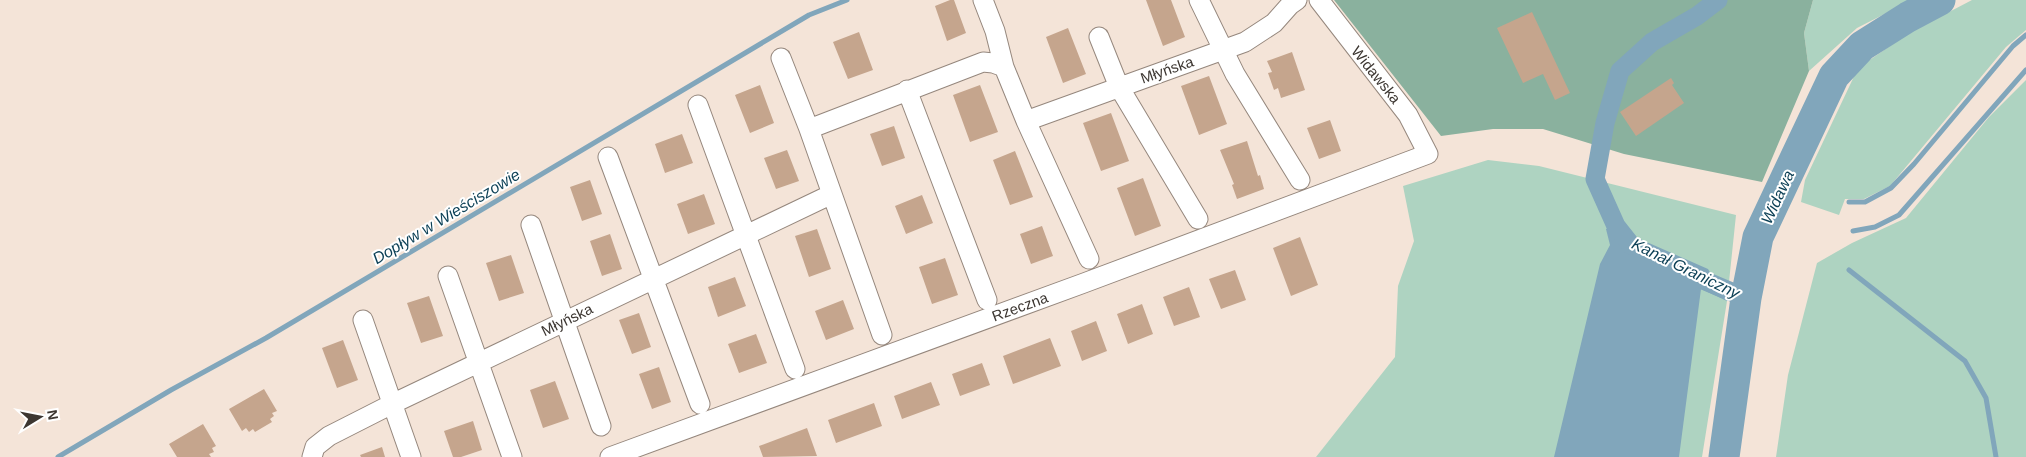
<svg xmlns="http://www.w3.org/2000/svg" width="2026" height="457" font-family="Helvetica,sans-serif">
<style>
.green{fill:#aed3c1}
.forest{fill:#8ab19e}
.water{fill:#81a6bb}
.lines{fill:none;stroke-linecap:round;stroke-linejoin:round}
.stream{stroke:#81a6bb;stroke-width:5}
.canal{stroke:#81a6bb;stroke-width:19}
.river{stroke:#81a6bb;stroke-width:31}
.building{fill:#c5a58d}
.minor-casing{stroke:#95877d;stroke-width:21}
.minor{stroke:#fff;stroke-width:19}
.labels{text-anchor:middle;stroke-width:4;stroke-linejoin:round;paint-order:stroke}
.street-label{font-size:15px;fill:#3c3631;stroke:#fff}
.water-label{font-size:16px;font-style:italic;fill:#0b3f55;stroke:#fff}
</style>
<rect width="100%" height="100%" fill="#f4e4d8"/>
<!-- green -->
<path class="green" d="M1813,0H1912L1857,28L1809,71L1804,33Z
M1972,0H2026V30L2006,47L1890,186L1864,199H1845L1839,215L1801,202L1805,180L1858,68L1909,33Z
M2026,80V457H1776L1788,375L1817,263L1852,243L1906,218L1989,117Z
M1488,160L1539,166L1736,215L1727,301L1702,457H1316L1395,357L1398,286L1414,241L1403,186Z"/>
<!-- forest -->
<path class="forest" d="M1334,0H1813L1804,33L1809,71L1762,182L1624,154L1543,129H1493L1441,136Z"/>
<!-- water -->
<path class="water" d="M1623,223L1633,236L1708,269L1714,279L1727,284V301L1701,289L1679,457H1554L1600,264L1610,245L1606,229Z"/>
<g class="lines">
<!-- stream -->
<path class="stream" d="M1849,202H1865L1891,188L1914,164L2013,46L2026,35
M1853,231L1875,227L1899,215L2026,70
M1849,270L1965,361L1986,398L1996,457
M58,457L171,390L266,338L809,15L847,0"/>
<!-- canal -->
<path class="canal" d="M1631,245L1616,226L1595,179L1605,123L1620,71L1652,42L1697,16L1718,0
M1703,280L1746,298"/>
<!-- river -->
<path class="river" d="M1724,457L1746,298L1758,237L1834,76L1862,46L1908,17L1940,0"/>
</g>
<!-- building -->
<path class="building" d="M950,0H954L966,33L947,41L935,6Z
M1146,0H1171L1185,37L1163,46Z
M1532,12L1570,93L1555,100L1543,74L1523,83L1497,28Z
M1068,28L1086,74L1063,83L1046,37Z
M859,32L873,70L848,79L833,42Z
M1292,52L1305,90L1281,98L1278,88L1274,90L1268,73L1272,72L1267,61Z
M1209,76L1227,124L1199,135L1181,86Z
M1671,78L1674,83L1672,85L1684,103L1636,136L1620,112Z
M760,85L774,123L750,133L735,95Z
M980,85L998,132L970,142L953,95Z
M1111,113L1129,161L1101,171L1083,123Z
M1330,120L1341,151L1319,159L1307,128Z
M894,126L905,158L882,166L870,134Z
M682,134L693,163L665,173L655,144Z
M1247,141L1258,176L1260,175L1264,189L1237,199L1232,185L1234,184L1220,150Z
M787,150L799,181L776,189L764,158Z
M1015,151L1033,197L1010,205L993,160Z
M1143,178L1161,226L1135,236L1117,188Z
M590,180L602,214L582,221L570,187Z
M704,194L715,224L688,234L677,204Z
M922,195L933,223L906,234L895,206Z
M1042,226L1053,256L1031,264L1020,234Z
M817,229L831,269L809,277L795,236Z
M610,234L622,269L602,276L590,241Z
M1300,237L1318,285L1291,296L1273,248Z
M511,255L524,293L499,301L486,263Z
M945,258L958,295L932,304L919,267Z
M1235,270L1246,300L1221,309L1209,279Z
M735,277L746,306L718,317L708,287Z
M1189,287L1200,317L1174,326L1163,297Z
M429,296L443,336L421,343L407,303Z
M843,300L854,329L826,340L815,311Z
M1142,304L1153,334L1128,344L1117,314Z
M639,313L651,347L632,354L619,320Z
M1096,321L1107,351L1082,361L1071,331Z
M756,334L767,363L739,373L728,344Z
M1050,338L1061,366L1013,384L1003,356Z
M343,340L358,380L337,388L322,348Z
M982,363L990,385L960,396L952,374Z
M659,367L671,402L652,409L639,374Z
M555,381L569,419L543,428L530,390Z
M931,382L940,405L902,419L894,396Z
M264,389L277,411L272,413L274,416L270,419L272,422L255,432L253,429L249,432L246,428L242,431L229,409Z
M874,403L882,426L836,443L828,420Z
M473,421L482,450L461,457H453L444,431Z
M203,424L216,446L212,448L214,452L209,454L211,457H177L169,444Z
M807,428L817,456L763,457L759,446Z
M382,447L385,457H361L360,455Z"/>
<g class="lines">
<!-- minor casing -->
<g class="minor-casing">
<path id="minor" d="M983,0L995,31L1004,67
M1199,0L1235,74L1300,180
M1099,37L1119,87L1198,219
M781,58L809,129
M907,90L987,300
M698,105L795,369
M1026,121L1089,259
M608,157L700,404
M832,194L882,335
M531,225L601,426
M448,276L512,457
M363,320L411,457
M312,457L315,447L329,436L392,404L832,194L809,129L983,62L993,63L1004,67L1026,121L1245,42L1274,23L1290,5L1297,0
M610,457L1084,283L1428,154L1408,115L1319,0"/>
</g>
<!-- minor -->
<use href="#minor" class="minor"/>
</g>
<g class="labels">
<!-- street labels -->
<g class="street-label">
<text transform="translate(1167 70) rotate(-19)" y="5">Młyńska</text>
<text transform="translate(1376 75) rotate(51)" y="5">Widawska</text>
<text transform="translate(1020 307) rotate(-20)" y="5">Rzeczna</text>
<text transform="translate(567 320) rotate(-26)" y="5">Młyńska</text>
</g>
<!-- water labels -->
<g class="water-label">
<text transform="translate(1777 197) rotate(-65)" y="6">Widawa</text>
<text transform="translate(446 216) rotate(-31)" y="6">Dopływ w Wieściszowie</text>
<text transform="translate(1686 268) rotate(26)" y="6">Kanał Graniczny</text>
</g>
</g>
<!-- north arrow -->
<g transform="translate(40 417) rotate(80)" stroke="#ffffff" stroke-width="4" paint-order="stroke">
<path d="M0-4L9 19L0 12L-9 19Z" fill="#3c3631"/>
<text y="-8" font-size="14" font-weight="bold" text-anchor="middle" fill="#3c3631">N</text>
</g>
</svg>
